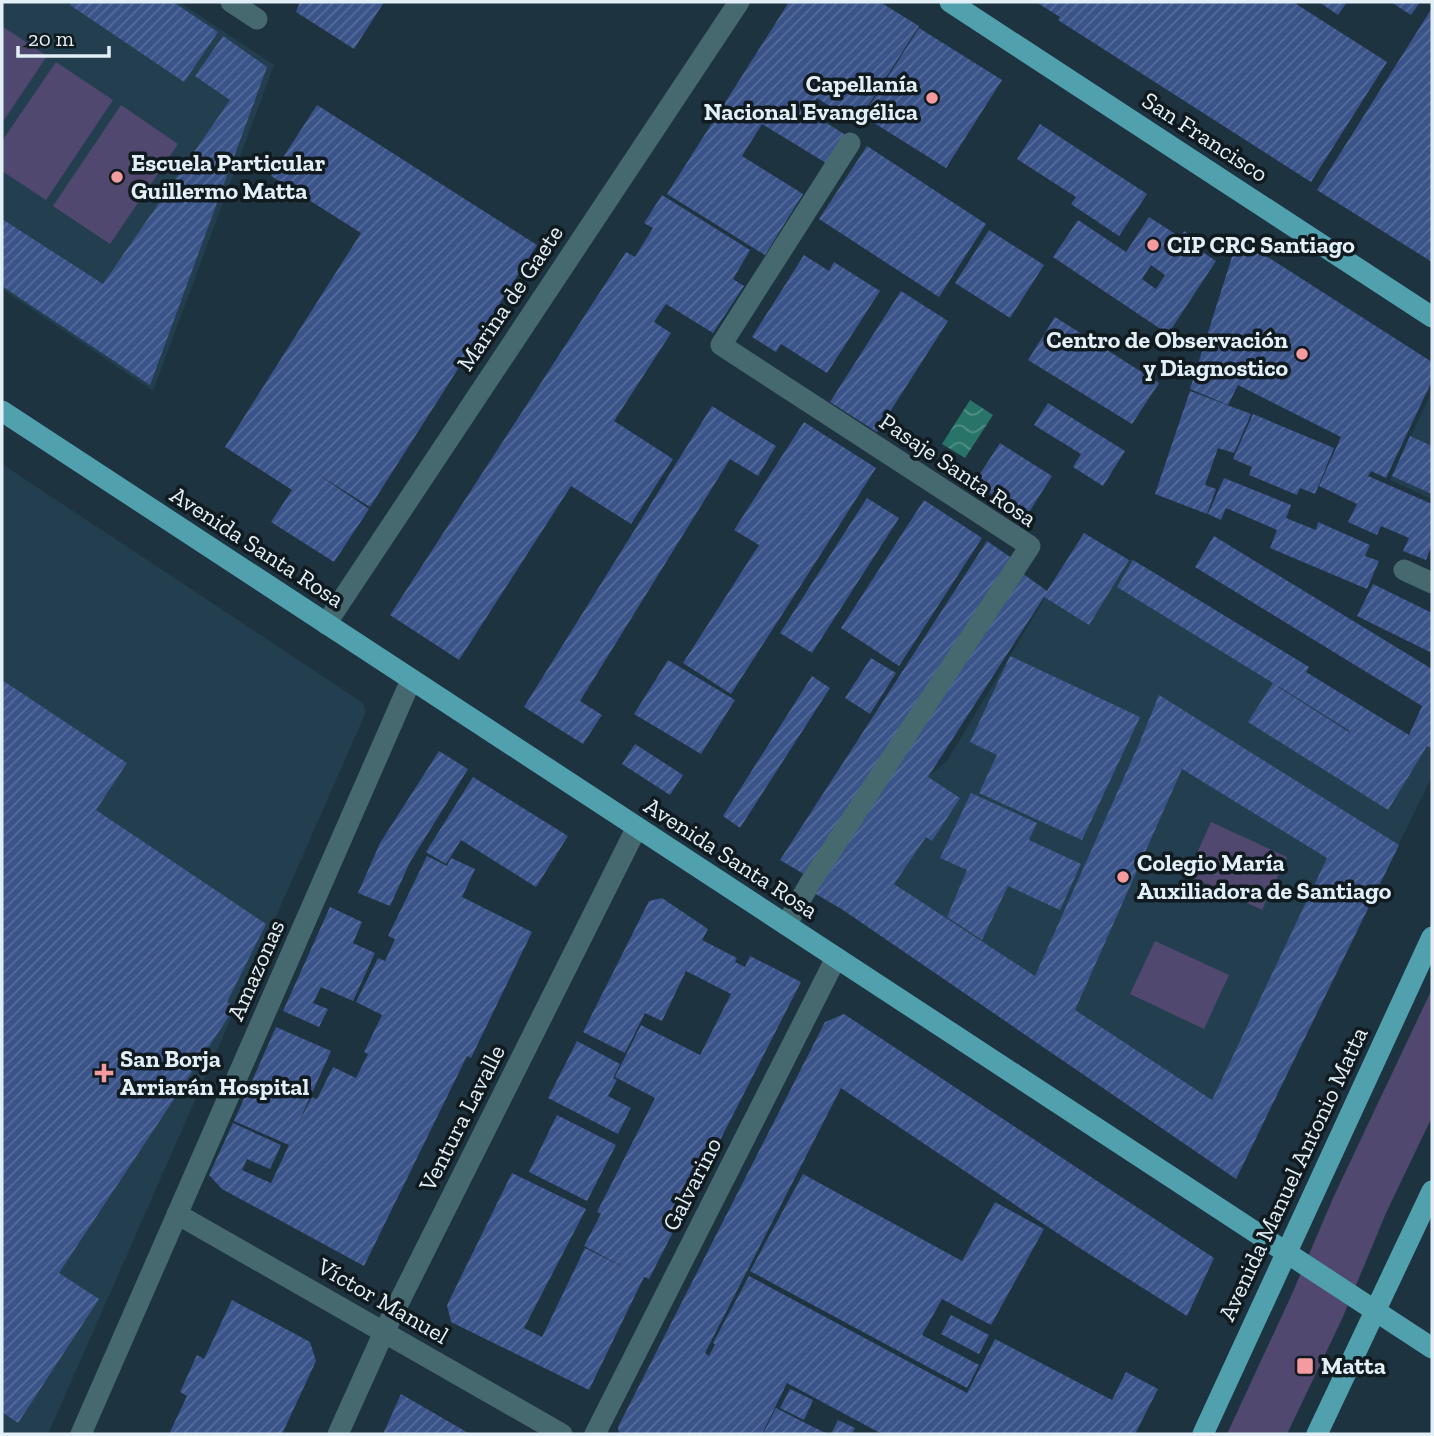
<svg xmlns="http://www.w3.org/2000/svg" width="1434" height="1436" font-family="'Zilla Slab',serif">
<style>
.built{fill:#233f4f}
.green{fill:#50486f}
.water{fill:url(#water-waves)}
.building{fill:url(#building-hatch);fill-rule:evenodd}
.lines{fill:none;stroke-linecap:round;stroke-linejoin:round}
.minor{stroke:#45696f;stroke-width:21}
.major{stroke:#50a1ad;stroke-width:21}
.poi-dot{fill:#f49b9f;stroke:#101a1f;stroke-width:2.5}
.labels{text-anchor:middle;stroke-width:7;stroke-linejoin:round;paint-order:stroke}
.poi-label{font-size:24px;font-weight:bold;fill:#e2eff7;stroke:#101a1f;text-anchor:start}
.street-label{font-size:24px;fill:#e2eff7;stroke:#101a1f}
</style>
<defs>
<pattern id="water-waves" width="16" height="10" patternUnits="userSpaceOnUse" patternTransform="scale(1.75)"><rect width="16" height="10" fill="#297468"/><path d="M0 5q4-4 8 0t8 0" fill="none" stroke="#528f86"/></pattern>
<pattern id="building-hatch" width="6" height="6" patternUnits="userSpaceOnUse" patternTransform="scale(1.75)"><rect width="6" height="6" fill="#3a5389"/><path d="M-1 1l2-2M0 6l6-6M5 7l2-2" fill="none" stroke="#566c9a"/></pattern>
</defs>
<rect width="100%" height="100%" fill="#1e3340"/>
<!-- built -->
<path class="built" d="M2,2H179L274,65L153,391L2,289Z
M1432,391V499L1390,480Z
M2,464L363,703L366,712L48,1434H2Z
M1084,533L1128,560H1133L1309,667L1306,672L1432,749V776L1236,1179L843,910L928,777L947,761Z"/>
<!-- green -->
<path class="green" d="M2,26L47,56L2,123Z
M56,62L113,100L46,200L2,171V141Z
M121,105L178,144L110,244L53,206Z
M1211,822L1287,857L1262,910L1187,875Z
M1155,941L1229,975L1204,1029L1130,994Z
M1432,989V1117L1386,1213L1342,1319L1287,1434H1227L1292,1294L1334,1196Z"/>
<!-- water -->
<path class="water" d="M970,400L993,415L965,458L942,444Z"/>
<!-- building -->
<path class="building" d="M72,2H173L218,32L184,82L70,5Z
M300,2H384L354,49L296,12Z
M789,2H880L919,26L857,123L817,98L809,112L844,134L826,163L762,124L742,156L803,194L765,255L667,194Z
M1036,2H1293L1387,62L1311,182L1058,20L1060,17Z
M1319,2H1347L1338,15Z
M1391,2H1420L1411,15Z
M1432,8V262L1317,190Z
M919,28L1002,80L946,168L863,116Z
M223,36L267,67L150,385L2,286V219L103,284L230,100L195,76Z
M317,105L537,245L370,507L316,473L369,509L334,562L271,522L292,490L225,447L361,233L271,176Z
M1040,124L1147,194L1119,236L1071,204L1076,197L1017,159Z
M867,146L986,224L939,297L819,219Z
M662,195L750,250L733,279L744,286L713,333L666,304L654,322L671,333L614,421L673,459L631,524L571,486L459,660L390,615L626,252L635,257L653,228L644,223Z
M1149,217L1180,237L1184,231L1199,241L1195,247L1216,261L1168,334L1053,257L1078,220L1126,252ZM1151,265L1165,275L1156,289L1142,279Z
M989,230L1044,265L1010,318L955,283Z
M1238,238L1432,362V381L1386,478L1371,471L1368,476L1432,504V545L1426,560L1403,551L1409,538L1381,526L1377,535L1348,522L1357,504L1319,486L1341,437L1238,385L1228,405L1190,389Z
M804,255L829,271L834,262L880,291L827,373L781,344L776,352L752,337Z
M901,291L948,321L877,432L830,402Z
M1055,317L1159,383L1132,424L1028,360Z
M1190,391L1251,414L1234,453L1218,448L1205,485L1216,489L1207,514L1155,494Z
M1048,403L1125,451L1103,486L1073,467L1081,454L1034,425Z
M712,406L776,446L758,476L730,459L580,701L602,715L583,744L524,707Z
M1253,414L1334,448L1315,494L1300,488L1297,495L1249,475L1252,467L1233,459Z
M804,422L876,468L731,694L683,663L759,545L734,530Z
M1410,436L1432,446V494L1392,476Z
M1000,443L1052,476L1026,517L974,483Z
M1224,478L1291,505L1286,518L1316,530L1318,522L1370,545L1365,556L1379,561L1367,589L1270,548L1277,530L1226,508L1221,520L1208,514Z
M867,498L899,518L812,653L780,633Z
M924,500L982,538L899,666L841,628Z
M1084,533L1129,560L1089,625L1044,597L928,777L960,798L932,841L926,837L894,884L1035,976L1139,744L1159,695L1399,845L1236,1179L843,910L814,893L1022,573L1047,591ZM1182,769L1327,858L1212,1100L1075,1010Z
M1214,536L1432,669V749L1427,746L1388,810L1248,722L1273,683L1117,587L1133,560L1309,667L1306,672L1409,735L1422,706L1195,567ZM1278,686L1350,731L1349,732L1278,687Z
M987,541L1013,559L807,876L780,860Z
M1373,584L1432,613V653L1357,616Z
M1010,656L1140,717L1082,840L979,793L997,755L970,742Z
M871,658L896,673L870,714L845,698Z
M668,660L735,700L701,754L634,714Z
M812,676L830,688L740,828L723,816Z
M2,680L127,763L96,810L266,924L227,1002L235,1007L59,1273L99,1299L18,1423L2,1412Z
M635,744L683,775L670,795L622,764Z
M439,751L468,769L410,862L390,906L358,893L380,843Z
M473,777L568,836L536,887L461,840L446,864L426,852Z
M971,793L1037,823L1029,840L1081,864L1060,910L1008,886L982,940L947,917L967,870L940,858Z
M427,856L447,866L451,858L475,869L462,897L532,932L471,1058L467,1056L364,1266L222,1189L209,1175L233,1123L281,1145L270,1169L247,1159L242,1170L271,1183L289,1145L234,1121L276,1027L331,1051L298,1124L312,1097L317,1099L333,1067L356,1078L368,1054L364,1052L382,1015L356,1002L378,958L385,961L395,939L388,936Z
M662,898L708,929L702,940L737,958L735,962L745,967L750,956L801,982L649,1279L644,1277L589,1390L451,1322L447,1305L512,1173L586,1209L524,1328L542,1337L585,1248L627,1269L584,1246L601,1214L597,1212L655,1098L615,1077L641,1025L700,1055L731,994L686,971L662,1021L645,1013L625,1053L583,1032L649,901Z
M330,907L362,922L353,943L375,953L353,1001L321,987L313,1003L328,1009L319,1027L283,1011Z
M844,1014L1214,1258L1187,1316L1075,1245L841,1088L705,1353L709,1356L715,1344L713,1343L749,1276L967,1393L995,1339L1112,1400L1126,1372L1158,1389L1135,1434H882L787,1383L762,1434H619L618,1427L825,1022Z
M577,1041L620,1064L613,1078L617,1080L608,1096L631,1108L618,1134L548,1098Z
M557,1115L616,1145L587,1201L529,1172Z
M803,1174L962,1261L995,1202L1044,1229L991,1325L942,1299L922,1335L979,1365L967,1388L750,1271Z
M232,1300L310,1342L316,1361L282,1434H169L187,1396L180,1392L197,1355L204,1359Z
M951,1315L989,1335L979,1354L941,1334Z
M790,1389L813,1400L804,1420L780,1408Z
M401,1394L470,1434H383Z
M776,1408L809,1425L828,1434H763Z
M838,1420L855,1428L852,1434H831Z"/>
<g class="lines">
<!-- minor -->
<path class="minor" d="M231,2L257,19
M1404,570L1432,583
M326,624L739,2
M786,925L810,883L1030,546L721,345L850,143
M177,1214L562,1434
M81,1434L411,680
M338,1434L384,1332L637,827
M595,1434L836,958"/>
<!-- major -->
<path class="major" d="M950,2L1432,317
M2,411L1432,1348
M1203,1434L1432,937
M1317,1434L1432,1191"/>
</g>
<!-- markers -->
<g class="poi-dot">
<circle cx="932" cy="98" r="7"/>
<circle cx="117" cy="177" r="7"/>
<circle cx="1153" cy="245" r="7"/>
<circle cx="1302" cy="354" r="7"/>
<circle cx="1123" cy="877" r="7"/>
<path d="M100.5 1062.5h7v7h7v7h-7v7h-7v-7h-7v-7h7z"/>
<rect x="1296" y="1357" width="18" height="18" rx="3.5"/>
</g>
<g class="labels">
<!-- poi labels -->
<g class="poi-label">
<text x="918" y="92" text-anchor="end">Capellanía<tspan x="918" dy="28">Nacional Evangélica</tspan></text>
<text x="131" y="171">Escuela Particular<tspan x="131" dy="28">Guillermo Matta</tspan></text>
<text x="1167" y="253">CIP CRC Santiago</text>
<text x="1288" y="348" text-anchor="end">Centro de Observación<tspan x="1288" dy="28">y Diagnostico</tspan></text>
<text x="1137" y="871">Colegio María<tspan x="1137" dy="28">Auxiliadora de Santiago</tspan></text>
<text x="120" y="1067">San Borja<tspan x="120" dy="28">Arriarán Hospital</tspan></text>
<text x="1321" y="1374">Matta</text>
</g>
<!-- street labels -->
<g class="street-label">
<text transform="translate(1205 137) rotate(33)" y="8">San Francisco</text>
<text transform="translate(510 298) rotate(-56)" y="8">Marina de Gaete</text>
<text transform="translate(958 470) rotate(34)" y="8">Pasaje Santa Rosa</text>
<text transform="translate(257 547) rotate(33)" y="8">Avenida Santa Rosa</text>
<text transform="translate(731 858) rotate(33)" y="8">Avenida Santa Rosa</text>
<text transform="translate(256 970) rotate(-66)" y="8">Amazonas</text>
<text transform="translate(462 1118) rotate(-63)" y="8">Ventura Lavalle</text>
<text transform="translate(1293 1174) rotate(-65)" y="8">Avenida Manuel Antonio Matta</text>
<text transform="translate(692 1184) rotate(-63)" y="8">Galvarino</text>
<text transform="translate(383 1301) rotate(30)" y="8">Víctor Manuel</text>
</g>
</g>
<!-- border -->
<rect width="1434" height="1436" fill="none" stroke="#e2eff7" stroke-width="7"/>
<!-- scale -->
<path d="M18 46v10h91v-10" fill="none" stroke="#e2eff7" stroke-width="3.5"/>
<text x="28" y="46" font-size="21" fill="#e2eff7" stroke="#101a1f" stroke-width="5" paint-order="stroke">20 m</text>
</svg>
